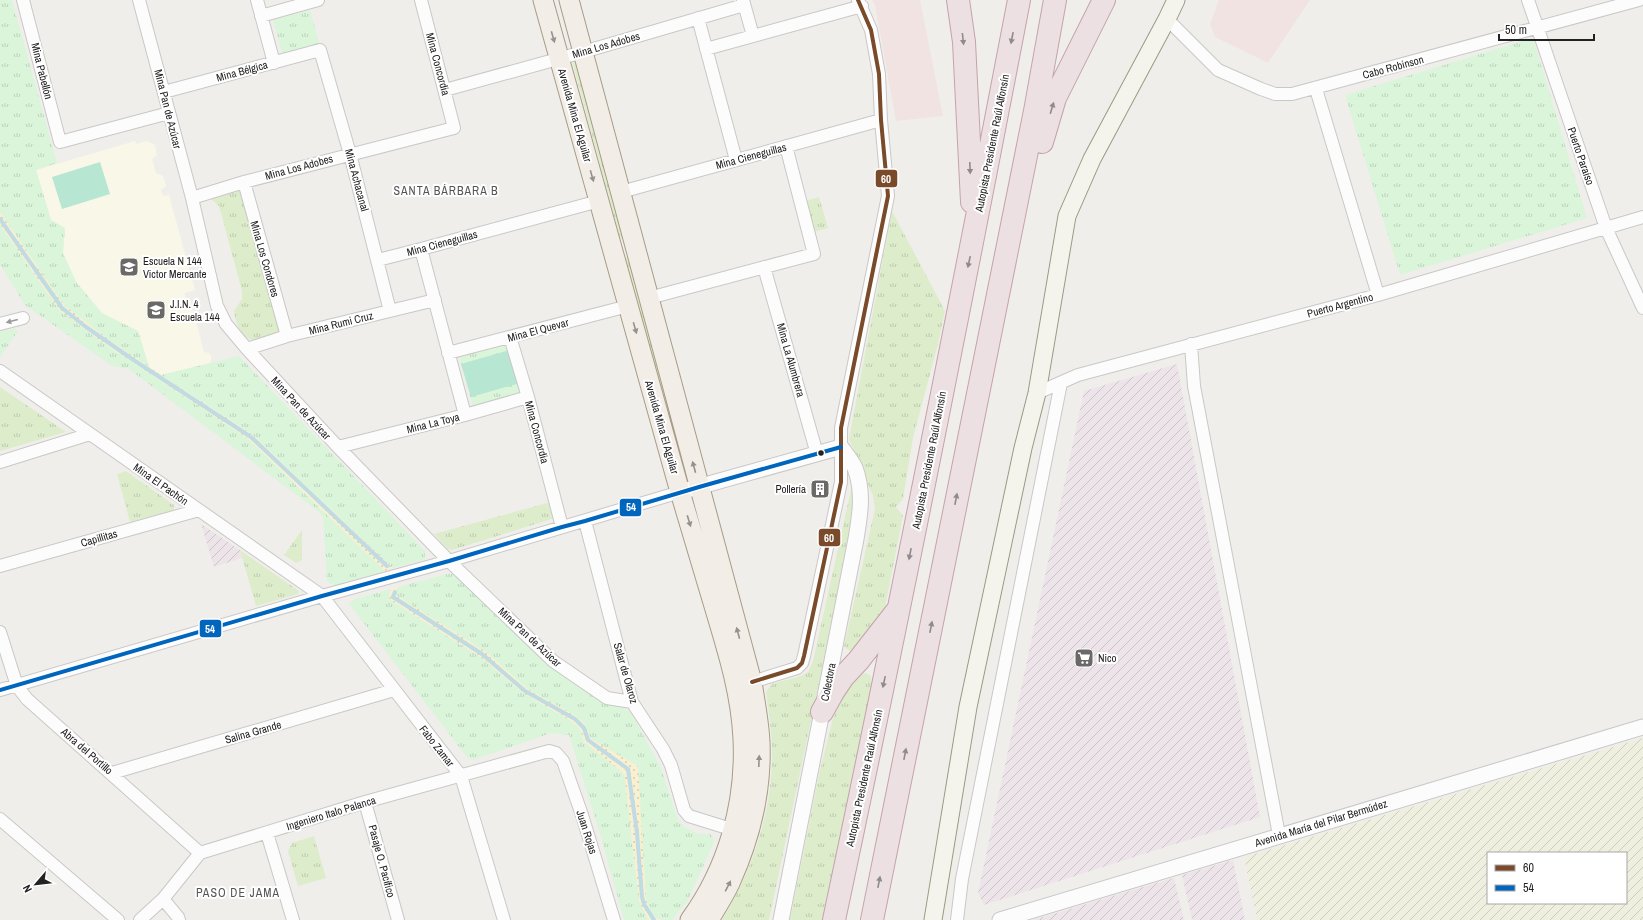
<svg xmlns="http://www.w3.org/2000/svg" width="1643" height="920" font-family="'Archivo Narrow',sans-serif">
<style>
.commercial{fill:#f1e3e1}
.industrial{fill:url(#industrial-furrows)}
.education{fill:#f8f7e8}
.farmland{fill:url(#farmland-furrows);fill-rule:evenodd}
.grass{fill:url(#grass-tufts)}
.sand{fill:url(#sand-dots)}
.park{fill:url(#park-tufts)}
.pitch{fill:#b7e6d2}
.lines{fill:none;stroke-linecap:round;stroke-linejoin:round}
.stream{stroke:#bfdbe3;stroke-width:4}
.minor-casing{stroke:#c9c8c7;stroke-width:14}
.tertiary-casing{stroke:#c9c8c7;stroke-width:17}
.secondary-casing{stroke:#999a82;stroke-width:19}
.primary-casing{stroke:#a79c86;stroke-width:21}
.motorway-casing{stroke:#c5a2ac;stroke-width:24}
.minor{stroke:#fdfcfc;stroke-width:12}
.tertiary{stroke:#fdfcfc;stroke-width:15}
.secondary{stroke:#f4f4ed;stroke-width:17}
.primary{stroke:#f3ede7;stroke-width:19}
.motorway{stroke:#ece0e2;stroke-width:22}
.bus-1-casing{stroke:#fff;stroke-width:7}
.bus-2-casing{stroke:#fff;stroke-width:7}
.bus-1{stroke:#7a4b2a;stroke-width:4}
.bus-2{stroke:#0065bd;stroke-width:4}
.oneway{fill:#95928e}
.oneway2{fill:#918a8c}
.oneway3{fill:#9a9a9a}
.bus-dot{fill:#222;stroke:#fff;stroke-width:1.5}
.labels{text-anchor:middle;stroke-width:4;stroke-linejoin:round;paint-order:stroke}
.street-label{font-size:11px;fill:#222;stroke:#fff}
.poi-label{font-size:11px;fill:#222;stroke:#fff;text-anchor:start}
.neighbourhood-label{font-size:12px;letter-spacing:1px;fill:#555;stroke:#fff}
.line-badge{stroke:#fff;stroke-width:1.5}
.badge-label{font-size:11px;text-anchor:middle;font-weight:bold;fill:#fff}
</style>
<defs>
<pattern id="industrial-furrows" width="10" height="10" patternUnits="userSpaceOnUse"><rect width="10" height="10" fill="#ede4e9"/><path d="M-1 1l2-2M0 10L10 0M9 11l2-2" fill="none" stroke="#cbc3c8"/></pattern>
<pattern id="farmland-furrows" width="10" height="10" patternUnits="userSpaceOnUse"><rect width="10" height="10" fill="#efefdf"/><path d="M-1 1l2-2M0 10L10 0M9 11l2-2" fill="none" stroke="#cdcdbf"/></pattern>
<pattern id="grass-tufts" width="24" height="20" patternUnits="userSpaceOnUse"><rect width="24" height="20" fill="#ddeccb"/><path d="M3 7l-1-3M5 7V3M7 7l1-3M15 17l-1-3M17 17v-4M19 17l1-3" fill="none" stroke="#bdcaae"/></pattern>
<pattern id="sand-dots" width="8" height="8" patternUnits="userSpaceOnUse"><rect width="8" height="8" fill="#f8f0d0"/><path d="M2 2h.1M6 6h.1" fill="none" stroke="#d4ceb2" stroke-width="1.8" stroke-linecap="round"/></pattern>
<pattern id="park-tufts" width="24" height="20" patternUnits="userSpaceOnUse"><rect width="24" height="20" fill="#daf5da"/><path d="M3 7l-1-3M5 7V3M7 7l1-3M15 17l-1-3M17 17v-4M19 17l1-3" fill="none" stroke="#bbd2bb"/></pattern>
</defs>
<rect width="100%" height="100%" fill="#f0eeeb"/>
<!-- commercial -->
<path class="commercial" d="M872,0H920L943,116L896,121L875,5Z
M1219,0H1310L1268,63L1215,37L1210,24Z"/>
<!-- industrial -->
<path class="industrial" d="M1177,364L1260,817L984,905L978,893L1084,391Z
M201,524L240,550L242,558L214,567Z
M1233,860L1245,920H1192L1182,875Z
M1174,878L1184,920H1033L1156,883Z"/>
<!-- education -->
<path class="education" d="M135,141L136,144L147,141L155,145L157,155L152,159L156,173L163,176L166,186L161,190L163,196L169,195L195,290L185,293L186,299L190,298L204,352L209,353L211,356V361L209,364L161,375L149,367L138,331L102,313L76,282L63,253L64,228L51,220L36,170Z"/>
<!-- farmland -->
<path class="farmland" d="M1643,738V920H1257L1244,857ZM1488,853H1626V903H1488Z"/>
<!-- grass -->
<path class="grass" d="M577,60L624,239L620,238L573,65V62Z
M242,190L281,333L253,340C240,337 236,323 234,311L242,299V291L219,206L211,199Z
M819,197L828,228L814,232L805,201Z
M892,211L945,311L938,344L913,438L903,499L896,507L903,516L884,613L854,651L848,650L844,646L875,509L873,496L849,439Z
M630,255L689,482L687,481L626,260V258Z
M0,387L66,432L0,451Z
M126,471L174,505V510L130,522L117,474Z
M853,481L854,517L769,920H722C751,872 770,819 772,762C773,739 769,715 766,692L772,684L801,676L808,672L813,661Z
M551,502L555,518L452,550L448,549L434,534Z
M302,530V560L296,563L284,555Z
M240,550L299,591L298,594L256,606Z
M865,673L871,676L872,687L826,920H790L819,774L833,718L847,689L857,678Z
M314,836L326,878L298,886L288,851L292,843Z"/>
<!-- sand -->
<path class="sand" d="M0,212L64,305L149,367L252,434L393,568L385,571L248,439L103,343L59,310L0,225Z
M398,587L397,595L485,651L576,716L586,725L590,738L638,766L651,910L655,918L659,920H648L639,901L624,774L584,742L580,729L571,721L524,694L480,657L390,600L389,596L391,589Z"/>
<!-- park -->
<path class="park" d="M0,0H12L57,163L36,170L51,220L65,228L63,253L76,282L102,313L138,331L149,367L107,338L64,305L0,212Z
M310,10L320,46L283,56L273,20Z
M1533,38L1587,218L1400,275L1345,95Z
M0,225L59,310L103,343L248,439L385,571L336,585L331,584L327,581L323,518L319,512L129,369L112,366L25,305L0,265Z
M15,328L18,331L0,357V332Z
M509,343L524,395L473,408L459,357Z
M239,356L425,551V559L393,568L252,434L161,375Z
M447,574H456L557,671L606,702L619,704L632,714L661,768L678,820L684,827L699,834H710L715,840L688,900L672,920C652,920 654,917 646,900L638,766L590,738L586,725L576,716L528,689L485,651L396,595L398,587Z
M391,589L389,596L390,600L480,657L524,694L571,721L580,729L584,742L624,774L639,901L648,920H624L600,834L569,735L551,733L473,760L467,757L349,604L355,599Z"/>
<!-- pitch -->
<path class="pitch" d="M100,162L110,194L62,209L52,177Z
M510,350L520,383L471,397L461,364Z"/>
<g class="lines">
<!-- stream -->
<path class="stream" d="M0,219L62,308L86,327L135,361L251,437L387,566
M395,592L393,597L482,654L525,691L575,719L584,728L588,740L628,769L637,833L642,897L644,904L654,920"/>
<!-- minor casing -->
<g class="minor-casing">
<path id="minor" d="M23,0L60,142L169,113
M139,0L192,198L217,306L226,324L247,349L338,447L449,561L553,661L607,698L632,702
M257,0L274,63
M743,0L753,36
M1528,0L1606,228L1643,308
M261,16L318,0
M698,18L736,160
M1167,19L1218,70L1261,89L1275,94H1292L1639,0
M706,49L862,6
M1316,89L1378,295
M445,90L583,52L744,5
M164,92L320,50L350,154L390,311
M244,182L287,336
M621,192L881,120
M192,198L244,182L454,128L421,0
M421,249L465,415
M378,260L421,249L599,201
M764,267L817,454
M649,298L814,254L786,146
M0,324L23,318
M510,337L528,397L562,527
M1191,344L1194,386L1279,835
M247,349L287,336L435,300
M448,353L628,306
M0,371L322,596L461,776L504,920
M1037,393L1078,375L1378,295L1643,217
M338,447L465,415L528,397
M0,462L90,434
M585,521L632,702L663,749L671,765L684,810L689,816L734,830
M0,566L199,510
M0,632L17,686L27,699L200,853
M752,682L797,668L802,663L804,656L841,482V428L888,196L881,120L879,74L871,30L858,0
M0,690L322,596L449,561L680,492
M112,773L394,690
M365,802L398,920
M0,819L118,920
M267,833L293,920
M163,899L178,917L179,920
M140,920L163,899L200,853L365,802L549,751L556,753L563,761L582,815L614,920
M957,920L962,879L1061,383"/>
</g>
<!-- tertiary casing -->
<g class="tertiary-casing">
<path id="tertiary" d="M680,492L841,447C846,454 852,461 855,468C864,492 860,515 856,539L781,920
M1000,920L1643,727"/>
</g>
<!-- secondary casing -->
<g class="secondary-casing">
<path id="secondary" d="M933,920L968,707L1023,448L1037,393L1067,216L1092,159L1167,19L1176,0"/>
</g>
<!-- primary casing -->
<g class="primary-casing">
<path id="primary" d="M543,0C590,164 633,328 680,492C692,533 705,575 717,616C729,656 741,696 743,739C746,803 728,868 690,920
M569,0L752,682C755,702 759,721 760,742C762,790 750,839 730,883C724,896 716,908 709,920"/>
</g>
<!-- motorway casing -->
<g class="motorway-casing">
<path id="motorway" d="M958,0L964,42L972,202
M1042,142L1055,98L1104,0
M822,712L833,692L843,677L858,661L897,611
M834,920C899,614 960,307 1019,0
M872,920L1035,111L1055,0"/>
</g>
<!-- minor -->
<use href="#minor" class="minor"/>
<!-- tertiary -->
<use href="#tertiary" class="tertiary"/>
<!-- secondary -->
<use href="#secondary" class="secondary"/>
<!-- primary -->
<use href="#primary" class="primary"/>
<!-- motorway -->
<use href="#motorway" class="motorway"/>
<!-- bus-1 casing -->
<g class="bus-1-casing">
<path id="bus-1" d="M752,682L797,668L802,663L804,656L841,482V428L888,196L881,120L879,74L871,30L858,0"/>
</g>
<!-- bus-2 casing -->
<g class="bus-2-casing">
<path id="bus-2" d="M0,690L322,596L449,561L562,527L585,521L699,487L841,447"/>
</g>
<!-- bus-1 -->
<use href="#bus-1" class="bus-1"/>
<!-- bus-2 -->
<use href="#bus-2" class="bus-2"/>
</g>
<!-- one-way arrows -->
<defs><path id="oneway-solid" d="M-6-.8H1V-3.2L6.5 0L1 3.2V.8H-6Z"/></defs>
<g class="oneway">
<use href="#oneway-solid" transform="translate(553 37) rotate(74)"/>
<use href="#oneway-solid" transform="translate(592 176) rotate(74)"/>
<use href="#oneway-solid" transform="translate(635 328) rotate(74)"/>
<use href="#oneway-solid" transform="translate(694 467) rotate(-105)"/>
<use href="#oneway-solid" transform="translate(689 521) rotate(73)"/>
<use href="#oneway-solid" transform="translate(738 633) rotate(-105)"/>
<use href="#oneway-solid" transform="translate(759 761) rotate(-88)"/>
<use href="#oneway-solid" transform="translate(728 886) rotate(-63)"/>
</g>
<g class="oneway2">
<use href="#oneway-solid" transform="translate(1012 38) rotate(101)"/>
<use href="#oneway-solid" transform="translate(963 39) rotate(84)"/>
<use href="#oneway-solid" transform="translate(1052 108) rotate(-73)"/>
<use href="#oneway-solid" transform="translate(970 168) rotate(88)"/>
<use href="#oneway-solid" transform="translate(969 262) rotate(102)"/>
<use href="#oneway-solid" transform="translate(956 499) rotate(-79)"/>
<use href="#oneway-solid" transform="translate(910 554) rotate(101)"/>
<use href="#oneway-solid" transform="translate(931 627) rotate(-79)"/>
<use href="#oneway-solid" transform="translate(884 682) rotate(102)"/>
<use href="#oneway-solid" transform="translate(905 754) rotate(-79)"/>
<use href="#oneway-solid" transform="translate(879 882) rotate(-79)"/>
</g>
<use class="oneway3" href="#oneway-solid" transform="translate(12 321) rotate(165)"/>
<!-- icons -->
<defs>
<g id="school-square" transform="scale(1)"><rect x="-9" y="-9" width="18" height="18" rx="4" fill="#6a6968" stroke="#fff"/><path d="M0-5L7-2L0 1L-7-2ZM-4 1L0 2.5L4 1V4Q0 6-4 4Z" fill="#fff"/></g>
<g id="building-square" transform="scale(1)"><rect x="-9" y="-9" width="18" height="18" rx="4" fill="#6a6968" stroke="#fff"/><path d="M-4-6H4V6H1V3H-1V6H-4ZM-2.5-4.3h1.7v1.8h-1.7ZM.8-4.3h1.7v1.8H.8ZM-2.5-1h1.7V.8h-1.7ZM.8-1h1.7V.8H.8Z" fill="#fff"/></g>
<g id="supermarket-square" transform="scale(1)"><rect x="-9" y="-9" width="18" height="18" rx="4" fill="#6a6968" stroke="#fff"/><path d="M-6-5.5h2.5l.6 2H6L4.5 2H-2.5L-4.4-4H-6ZM-1.5 3.2a1.3 1.3 0 1 0 .1 0ZM3 3.2a1.3 1.3 0 1 0 .1 0Z" fill="#fff"/></g>
</defs>
<g fill-rule="evenodd">
<use href="#school-square" x="129" y="267"/>
<use href="#school-square" x="156" y="310"/>
<use href="#building-square" x="820" y="489"/>
<use href="#supermarket-square" x="1084" y="658"/>
</g>
<!-- markers -->
<circle class="bus-dot" cx="821" cy="453" r="3.5"/>
<g class="labels">
<!-- street labels -->
<g class="street-label">
<text transform="translate(606 45) rotate(-16)" y="4">Mina Los Adobes</text>
<text transform="translate(438 64) rotate(75)" y="4">Mina Concordia</text>
<text transform="translate(1393 67) rotate(-15)" y="4">Cabo Robinson</text>
<text transform="translate(42 71) rotate(76)" y="4">Mina Pabellón</text>
<text transform="translate(242 71) rotate(-15)" y="4">Mina Bélgica</text>
<text transform="translate(168 109) rotate(76)" y="4">Mina Pan de Azúcar</text>
<text transform="translate(575 115) rotate(74)" y="4">Avenida Mina El Aguilar</text>
<text transform="translate(992 143) rotate(-79)" y="4">Autopista Presidente Raúl Alfonsín</text>
<text transform="translate(751 156) rotate(-15)" y="4">Mina Cieneguillas</text>
<text transform="translate(1581 156) rotate(71)" y="4">Puerto Paraíso</text>
<text transform="translate(299 167) rotate(-15)" y="4">Mina Los Adobes</text>
<text transform="translate(357 180) rotate(75)" y="4">Mina Achacanal</text>
<text transform="translate(442 243) rotate(-15)" y="4">Mina Cieneguillas</text>
<text transform="translate(265 259) rotate(74)" y="4">Mina Los Condores</text>
<text transform="translate(1340 305) rotate(-15)" y="4">Puerto Argentino</text>
<text transform="translate(341 323) rotate(-14)" y="4">Mina Rumi Cruz</text>
<text transform="translate(538 330) rotate(-15)" y="4">Mina El Quevar</text>
<text transform="translate(791 360) rotate(74)" y="4">Mina La Alumbrera</text>
<text transform="translate(301 408) rotate(47)" y="4">Mina Pan de Azúcar</text>
<text transform="translate(433 423) rotate(-14)" y="4">Mina La Toya</text>
<text transform="translate(662 427) rotate(74)" y="4">Avenida Mina El Aguilar</text>
<text transform="translate(537 432) rotate(75)" y="4">Mina Concordia</text>
<text transform="translate(929 460) rotate(-79)" y="4">Autopista Presidente Raúl Alfonsín</text>
<text transform="translate(161 484) rotate(35)" y="4">Mina El Pachón</text>
<text transform="translate(99 538) rotate(-16)" y="4">Capillitas</text>
<text transform="translate(530 637) rotate(43)" y="4">Mina Pan de Azúcar</text>
<text transform="translate(626 673) rotate(74)" y="4">Salar de Olaroz</text>
<text transform="translate(828 682) rotate(-79)" y="4">Colectora</text>
<text transform="translate(253 732) rotate(-16)" y="4">Salina Grande</text>
<text transform="translate(437 746) rotate(52)" y="4">Fabo Zamar</text>
<text transform="translate(87 751) rotate(41)" y="4">Abra del Portillo</text>
<text transform="translate(864 778) rotate(-78)" y="4">Autopista Presidente Raúl Alfonsín</text>
<text transform="translate(331 813) rotate(-17)" y="4">Ingeniero Italo Palanca</text>
<text transform="translate(1321 823) rotate(-17)" y="4">Avenida María del Pilar Bermúdez</text>
<text transform="translate(587 832) rotate(72)" y="4">Juan Rojas</text>
<text transform="translate(382 861) rotate(75)" y="4">Pasaje O. Pacífico</text>
</g>
<!-- poi labels -->
<g class="poi-label">
<text x="143" y="265">Escuela N 144<tspan x="143" dy="13">Victor Mercante</tspan></text>
<text x="170" y="308">J.I.N. 4<tspan x="170" dy="13">Escuela 144</tspan></text>
<text x="806" y="493" text-anchor="end">Pollería</text>
<text x="1098" y="662">Nico</text>
</g>
<!-- neighbourhood labels -->
<g class="neighbourhood-label">
<text x="446" y="195">SANTA BÁRBARA B</text>
<text x="238" y="897">PASO DE JAMA</text>
</g>
</g>
<g class="line-badge">
<rect x="875" y="169" width="23" height="19" rx="4" fill="#7a4b2a"/>
<rect x="619" y="498" width="23" height="19" rx="4" fill="#0065bd"/>
<rect x="818" y="528" width="23" height="19" rx="4" fill="#7a4b2a"/>
<rect x="199" y="619" width="23" height="19" rx="4" fill="#0065bd"/>
</g>
<g class="badge-label">
<text x="886" y="183">60</text>
<text x="631" y="511">54</text>
<text x="829" y="542">60</text>
<text x="210" y="633">54</text>
</g>
<!-- legend -->
<rect x="1487" y="852" width="140" height="52" fill="#ffffff" stroke="#a7a7a7"/>
<rect x="1495" y="865" width="20" height="6" fill="#7a4b2a" stroke="#a7a7a7"/>
<text x="1523" y="872" font-size="12" fill="#222222">60</text>
<rect x="1495" y="885" width="20" height="6" fill="#0065bd" stroke="#a7a7a7"/>
<text x="1523" y="892" font-size="12" fill="#222222">54</text>
<!-- north arrow -->
<g transform="translate(36 884) rotate(242)" stroke="#ffffff" stroke-width="3" paint-order="stroke">
<path d="M0-3L7 15L0 10L-7 15Z" fill="#222222"/>
<text y="-6" font-size="11" font-weight="bold" text-anchor="middle" fill="#222222">N</text>
</g>
<!-- scale -->
<path d="M1499 34v6h95v-6" fill="none" stroke="#222222" stroke-width="2"/>
<text x="1505" y="34" font-size="12" fill="#222222" stroke="#ffffff" stroke-width="3" paint-order="stroke">50 m</text>
</svg>
